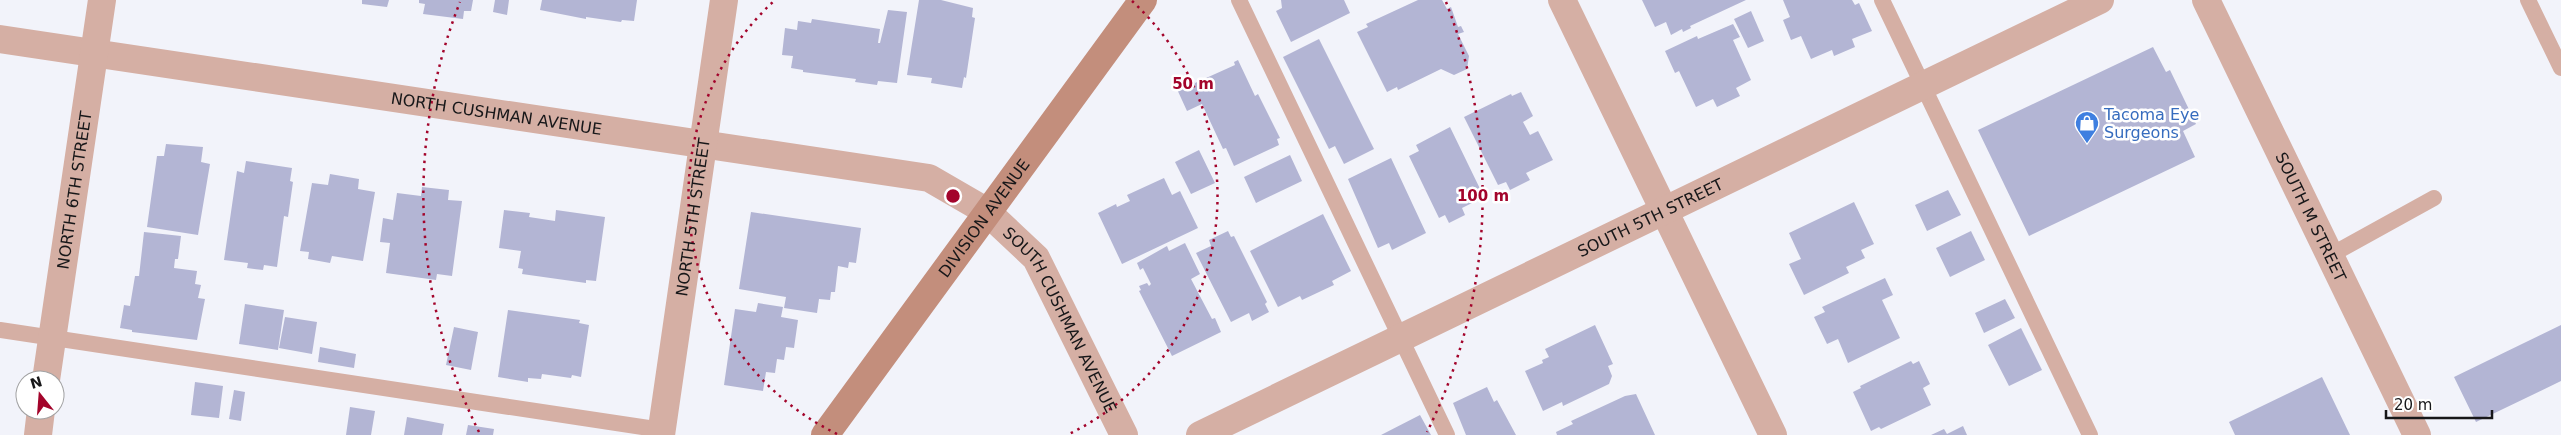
<svg xmlns="http://www.w3.org/2000/svg" width="2561" height="435" font-family="'DejaVu Sans',sans-serif">
<style>
.building{fill:#b3b5d4}
.lines{fill:none;stroke-linecap:round;stroke-linejoin:round}
.service{stroke:#d5afa4;stroke-width:16}
.minor{stroke:#d5afa4;stroke-width:28}
.secondary{stroke:#c38e7c;stroke-width:28}
.ring{fill:none;stroke:#a3042b;stroke-width:2.5;stroke-dasharray:2.5 5}
.labels{text-anchor:middle;stroke-width:5;stroke-linejoin:round;paint-order:stroke}
.street-label{font-size:16px;fill:#171719;stroke:#fff}
.shop-label{font-size:16px;fill:#366cbe;stroke:#fff;text-anchor:start}
.centre{fill:#a3042b;stroke:#fff;stroke-width:2.5}
.ring-label{font-size:15px;text-anchor:middle;font-weight:bold;fill:#a3042b;stroke:#fff;stroke-width:5;stroke-linejoin:round;paint-order:stroke}
</style>
<rect width="100%" height="100%" fill="#f2f3fa"/>
<!-- building -->
<path class="building" d="M362,0H389L387,7L362,4Z
M419,0H473L471,11H464L463,19L423,14L425,4L419,3Z
M495,0H509L507,15L493,12Z
M542,0H637L634,21L622,20L621,22L586,17V19L540,10Z
M919,0H941L973,8L972,17L975,18L966,78L964,77L962,88L931,83L932,78L907,75Z
M1281,0H1344L1350,13L1291,42L1276,11L1282,8Z
M1418,0H1442L1447,9L1451,7L1458,27L1461,26L1464,32L1458,34L1469,56L1467,69L1454,75L1441,69L1398,90L1397,87L1387,92L1357,32L1368,27L1366,24Z
M1642,0H1746L1690,26L1691,28L1683,32L1682,29L1671,35L1666,22L1655,27Z
M1783,0H1852L1855,5L1859,3L1872,31L1852,39L1855,47L1834,56L1832,50L1811,59L1801,36L1791,40L1783,20L1790,17Z
M888,10L907,12L897,83L878,81L877,85L855,82L856,79L803,72V70L791,68L793,56L782,55L785,28L797,30L798,21L811,23L812,19L880,29L878,43H880Z
M1751,11L1764,41L1748,48L1734,19Z
M1733,24L1740,37L1733,40L1751,80L1736,88L1740,96L1717,107L1713,99L1696,107L1679,71L1675,73L1665,51L1697,36L1698,39Z
M1319,39L1374,149L1344,164L1335,146L1329,149L1283,57Z
M2153,47L2166,72L2170,70L2196,124L2183,131L2195,157L2029,236L1978,130Z
M1238,60L1255,96L1258,94L1280,138L1277,139L1279,145L1234,166L1226,148L1223,149L1202,104L1187,111L1176,87L1193,79L1195,83L1235,65L1234,62Z
M1521,92L1533,116L1523,122L1530,135L1538,131L1553,160L1526,173L1530,180L1510,190L1506,182L1498,185L1464,117L1511,94L1512,96Z
M1450,127L1484,197L1462,208L1465,215L1449,223L1445,215L1439,218L1409,156L1419,151L1416,145Z
M166,144L203,147L201,162L210,164L198,235L147,227L157,156H164Z
M1199,150L1215,183L1191,194L1175,162Z
M1290,155L1302,181L1256,203L1244,177Z
M1391,158L1426,233L1392,250L1389,243L1378,248L1348,179Z
M246,161L292,168L290,181L293,182L288,217L284,216L277,267L264,265L263,270L247,268L248,263L224,260L237,171L244,173Z
M330,174L359,179L358,189L375,192L363,261L332,256L330,263L308,259L309,252L300,251L312,183L328,185Z
M1164,178L1172,195L1180,191L1198,228L1122,264L1098,213L1116,204L1117,207L1130,201L1127,195Z
M422,187L449,190L448,200L462,201L452,276L437,274L436,280L386,273L390,243L380,242L383,218L393,220L397,193L421,196Z
M1948,190L1961,215L1927,231L1915,205Z
M1854,202L1874,244L1861,250L1865,258L1846,267L1849,273L1804,295L1789,264L1801,259L1789,233Z
M504,210L530,213L529,217L555,221L556,210L605,217L596,281L586,280V283L522,274L523,269L518,268L521,251L499,248Z
M751,212L861,228L856,263L849,262L848,268L838,266L835,292H831L830,300L819,299L817,313L784,308L786,297L739,289Z
M1323,214L1351,271L1332,281L1334,285L1302,300L1300,296L1278,307L1250,251Z
M1228,231L1231,237L1234,236L1267,302L1265,304L1269,312L1252,321L1249,313L1231,322L1196,253L1211,246L1209,240Z
M1971,231L1985,260L1950,277L1936,248Z
M144,232L181,236L178,259H175L174,268L197,271L195,284L201,285L198,298L205,299L197,340L132,332V330L120,328L124,305L130,306L135,276H139Z
M1185,243L1200,274L1191,279L1212,319L1215,318L1221,332L1172,356L1139,291L1141,290L1139,286L1147,283L1149,286L1151,284L1143,268L1140,270L1137,263L1167,246L1169,251Z
M1885,278L1893,295L1882,300L1900,338L1848,363L1838,339L1827,344L1814,317L1825,312L1822,307Z
M2005,299L2015,318L1984,333L1975,313Z
M758,303L783,307L781,317L798,320L794,348L786,347L784,360L777,359L775,373L766,372L763,391L724,385L735,309L756,312Z
M245,304L284,310L278,350L239,344Z
M508,310L580,320L579,323L589,325L581,377L572,375L571,378L542,374L541,379L528,378V382L498,377Z
M285,317L317,322L312,354L279,348Z
M1595,325L1613,364L1608,366L1612,376L1609,384L1563,406L1562,402L1543,411L1525,371L1543,363L1542,360L1549,357L1545,349Z
M2561,325V381L2476,422L2454,377Z
M454,327L478,332L471,370L446,365Z
M2021,328L2042,370L2009,386L1988,345Z
M320,347L356,354L354,368L318,362Z
M1911,361L1913,364L1919,361L1930,384L1923,388L1931,405L1881,429L1879,427L1871,431L1853,392L1861,388L1860,386Z
M2322,377L2350,435H2235L2229,422Z
M195,382L223,386L219,418L191,415Z
M1487,387L1494,402L1497,400L1516,435H1466L1453,403Z
M234,390L245,392L241,421L229,419Z
M1636,394L1655,435H1557L1556,432L1573,424L1571,421L1625,396Z
M350,407L375,411L371,435H346Z
M1420,415L1431,435H1381Z
M407,417L444,424L442,435H404Z
M468,425L494,429L493,435H466Z
M1963,426L1967,435H1931L1944,429L1947,434Z"/>
<g class="lines">
<!-- service -->
<path class="service" d="M1239,0L1447,435
M1882,0L2090,435
M2528,0L2561,68
M2329,256L2434,198
M0,330L662,430"/>
<!-- minor -->
<g class="minor">
<path d="M1562,0L1773,435"/>
<path id="s1" d="M2206,0L2417,435"/>
<path id="s2" d="M0,39L929,178L986,211L1036,258L1124,435"/>
<path id="s3" d="M46,380L102,0"/>
<path d="M38,435L41,410"/>
<path id="s4" d="M661,435L724,0"/>
<path id="s5" d="M1200,435L2100,0"/>
</g>
<!-- secondary -->
<path class="secondary" id="s6" d="M825,435L1143,0"/>
</g>
<!-- distance rings -->
<g class="ring">
<path d="M837 434A265 265 0 0 1 774 1M1132 1A265 265 0 0 1 1069 434"/>
<path d="M479 432A530 530 0 0 1 460 2M1446 2A530 530 0 0 1 1427 432"/>
</g>
<!-- icons -->
<defs>
<g id="shop-pin" transform="scale(1.25)"><path d="M0 17L-7.5 6A9.5 9.5 0 1 1 7.5 6Z" fill="#3f7fe0" stroke="#fff"/><path d="M-5-2.5h2.3a2.7 3.5 0 0 1 5.4 0H5L5.5 6h-11ZM-1.5-2.5h3a1.5 2.3 0 0 0-3 0Z" fill="#fff"/></g>
</defs>
<g fill-rule="evenodd">
<use href="#shop-pin" x="2087" y="123"/>
</g>
<g class="labels">
<!-- street labels -->
<g class="street-label">
<text dy="6" stroke="none"><textPath href="#s2" startOffset="502">NORTH CUSHMAN AVENUE</textPath></text>
<text dy="6" stroke="none"><textPath href="#s3" startOffset="192">NORTH 6TH STREET</textPath></text>
<text dy="6" stroke="none"><textPath href="#s4" startOffset="220">NORTH 5TH STREET</textPath></text>
<text dy="6" stroke="none"><textPath href="#s6" startOffset="269">DIVISION AVENUE</textPath></text>
<text dy="6" stroke="none"><textPath href="#s5" startOffset="500">SOUTH 5TH STREET</textPath></text>
<text dy="6" stroke="none"><textPath href="#s1" startOffset="241">SOUTH M STREET</textPath></text>
<text dy="6" stroke="none"><textPath href="#s2" startOffset="1139">SOUTH CUSHMAN AVENUE</textPath></text>
</g>
<!-- shop labels -->
<g class="shop-label">
<text x="2104" y="120">Tacoma Eye<tspan x="2104" dy="18">Surgeons</tspan></text>
</g>
</g>
<circle cx="953" cy="196" r="8" class="centre"/>
<g class="ring-label">
<text x="1193" y="89">50 m</text>
<text x="1483" y="201">100 m</text>
</g>
<!-- north arrow -->
<g transform="translate(40 395) rotate(343)"><circle r="24" fill="#ffffff" stroke="#a2a2a3"/>
<path d="M0-4L9 19L0 12L-9 19Z" fill="#a3042b"/>
<text y="-8" font-size="14" font-weight="bold" text-anchor="middle" fill="#171719">N</text>
</g>
<!-- scale -->
<path d="M2386 410v8h106v-8" fill="none" stroke="#171719" stroke-width="2.5"/>
<text x="2394" y="410" font-size="15" fill="#171719" stroke="#ffffff" stroke-width="4" paint-order="stroke">20 m</text>
</svg>
